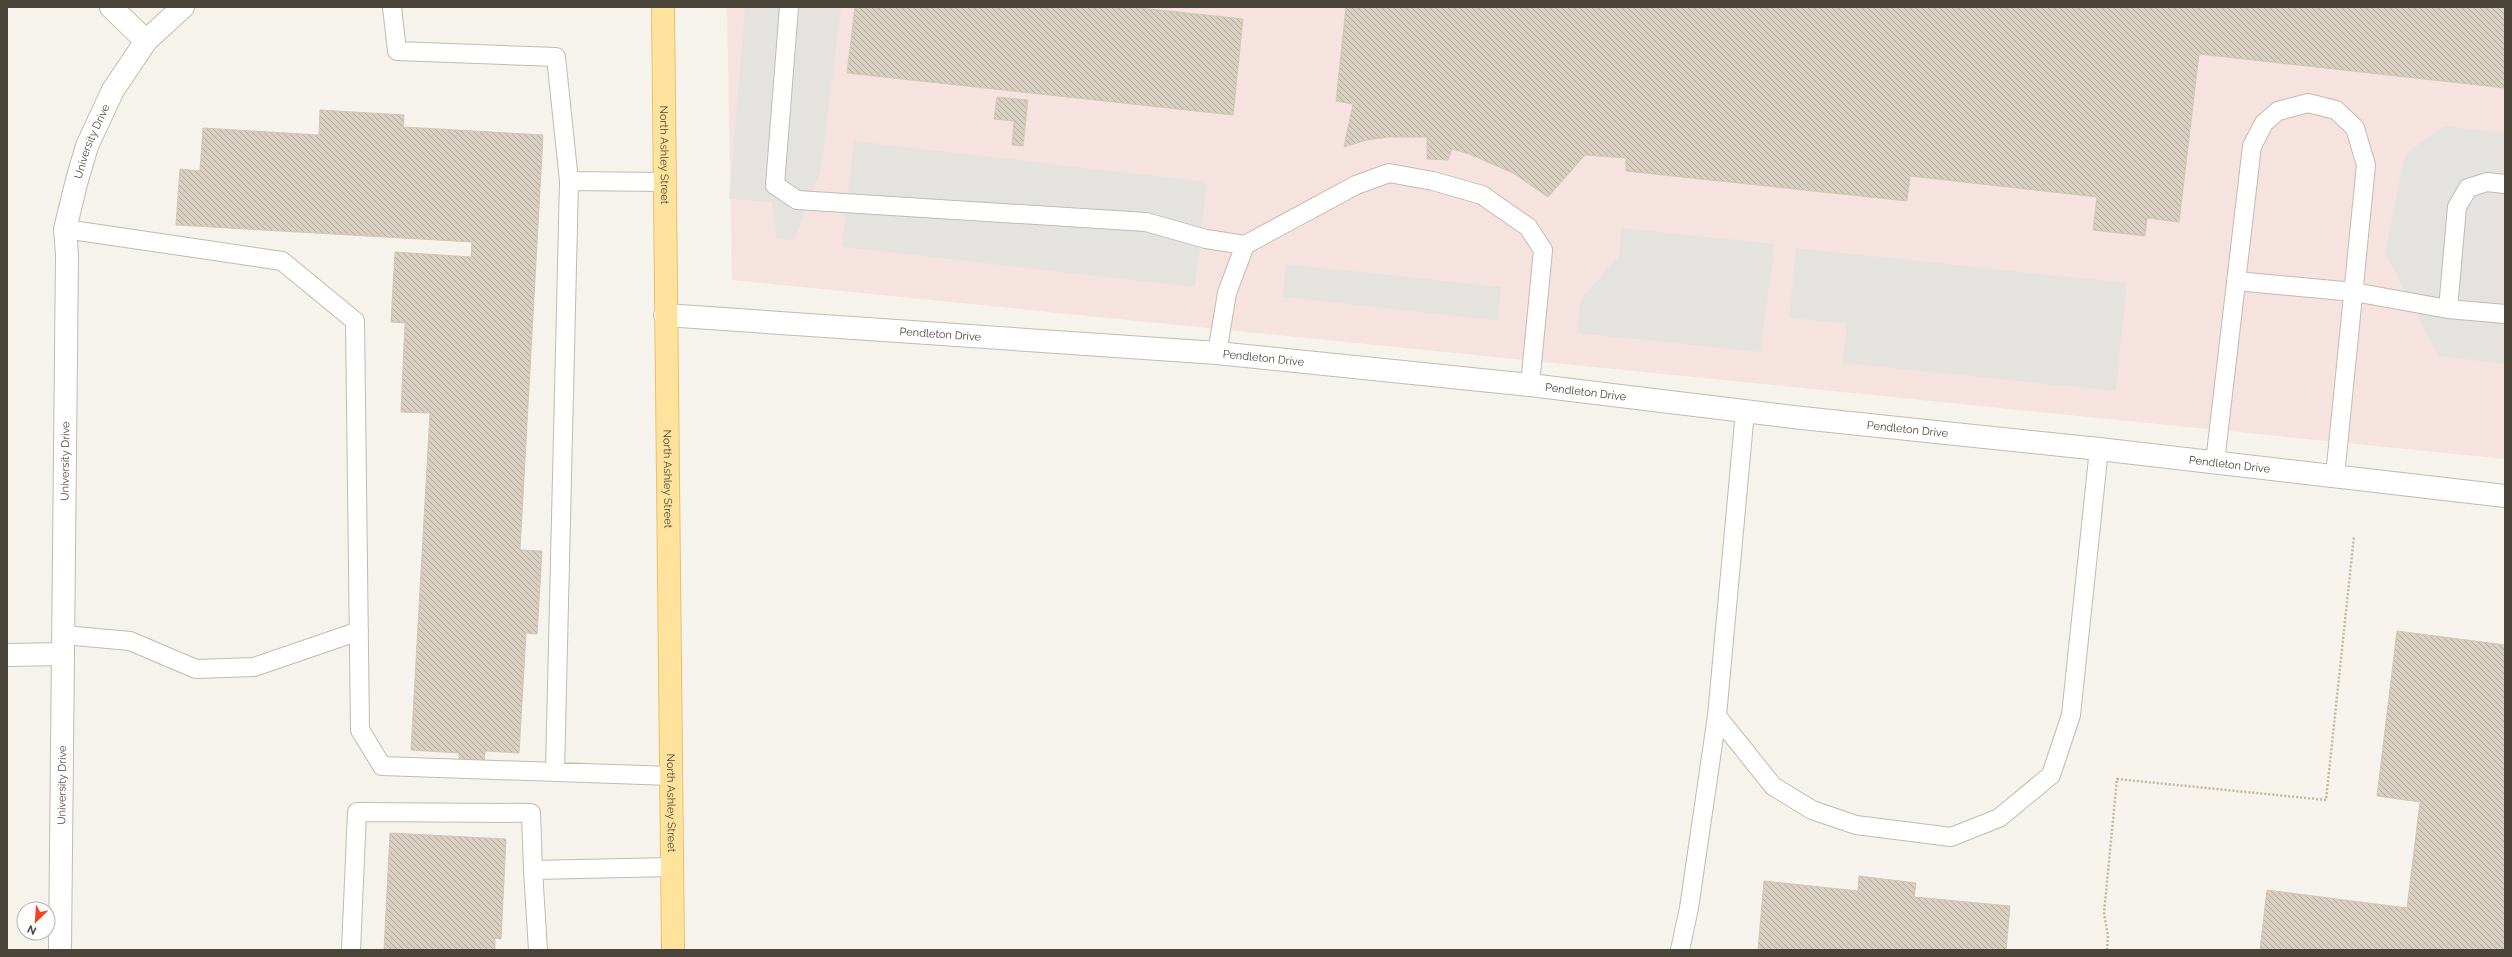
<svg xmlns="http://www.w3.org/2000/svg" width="2512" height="957" font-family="Raleway,sans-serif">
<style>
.medical{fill:#f6e3e0}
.parking{fill:#e5e3e0}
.building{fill:url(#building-back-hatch);stroke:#d3c7b4}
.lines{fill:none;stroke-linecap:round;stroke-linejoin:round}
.service-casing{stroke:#c2bbae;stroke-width:20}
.minor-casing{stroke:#c2bbae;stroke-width:24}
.primary-casing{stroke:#e6c16a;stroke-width:24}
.path{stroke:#c4b79f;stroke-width:2.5;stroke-dasharray:2 2;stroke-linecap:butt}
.service{stroke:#fff;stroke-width:18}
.minor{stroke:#fff;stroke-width:22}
.primary{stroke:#ffe39c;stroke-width:22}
.labels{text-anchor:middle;stroke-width:3;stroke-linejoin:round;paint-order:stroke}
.street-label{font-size:11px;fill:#4b4439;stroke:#fff}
</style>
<defs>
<pattern id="building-back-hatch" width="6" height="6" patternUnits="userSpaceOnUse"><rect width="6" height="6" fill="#d8cfc1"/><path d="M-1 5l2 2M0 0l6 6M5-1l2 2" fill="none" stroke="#b1aa9e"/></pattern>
</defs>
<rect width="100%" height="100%" fill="#f6f3ec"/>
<!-- medical -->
<path class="medical" d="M727,7H2505V459L732,280Z"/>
<!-- parking -->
<path class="parking" d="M745,7H841L821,170L794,241L776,238L772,202L729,199Z
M2444,126L2505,133V364L2438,356L2385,253L2405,154Z
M854,141L1207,182L1195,287L842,247Z
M1621,228L1775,244L1760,352L1577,333L1580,300L1619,256Z
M1796,248L2127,283L2116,391L1842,363L1847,324L1789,318Z
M1286,264L1501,287L1498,321L1282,297Z"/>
<!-- building -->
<path class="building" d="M855,7H1130L1243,19L1233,115L847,73Z
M1346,7H2505V88L2199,54L2179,222L2147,218L2145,236L2093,230L2097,197L1910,176L1907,201L1626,171V158L1585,155L1548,197L1513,173L1469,154L1452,149L1448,160L1427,159V137H1389L1367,140L1344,147L1353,104L1336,101Z
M997,97L1028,100L1023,146L1012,145L1014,121L994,119Z
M320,110L404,115L403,127L543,135L520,550L542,551L537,634L526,633L519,753L485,751L484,765L459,764V753L411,750L430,413L401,412L405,323L391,322L395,252L471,257L472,242L176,225L180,169L200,171L203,128L319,135Z
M2397,631L2505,645V950H2260L2267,890L2407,908L2420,802L2377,796Z
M390,833L506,839L501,939L495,938V950H384Z
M1859,876L1916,883L1914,897L2010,906L2006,950H1758L1764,881L1858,891Z"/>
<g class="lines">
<!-- service casing -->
<g class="service-casing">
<path id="service" d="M392,7L397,51L556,57L569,181
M789,7L775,185L797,200L1146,222L1206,239L1245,245
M65,229L282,261L355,321L360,730L382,766L671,776
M2236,281L2354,292L2448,309L2505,314
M2448,309L2457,207L2468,188L2487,182L2505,184
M1217,353L1227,293L1245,245L1356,185L1389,173L1433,181L1482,195L1528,227L1543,250L1530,385
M2215,462L2252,146L2264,123L2278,111L2308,103L2336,110L2355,128L2366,165L2335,476
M64,635L130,641L196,669L254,667L359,631
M1717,716L1773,786L1812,810L1856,825L1951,837L1999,818L2051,775L2071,715L2099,449
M555,772L569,181L664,182
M351,950L357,812L531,813L533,870
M538,950L533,870L672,867
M1680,950L1689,908L1717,716L1745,411"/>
</g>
<!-- minor casing -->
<g class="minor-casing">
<g id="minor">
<path d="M111,7L146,41"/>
<path id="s1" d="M665,315L1217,353L1530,385L1802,418L2099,449L2505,496"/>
<path d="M7,655L63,654"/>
<path id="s2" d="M60,950L67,255L65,229L77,180L87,146L113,90L146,41L183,7"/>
</g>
</g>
<!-- primary casing -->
<g class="primary-casing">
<g id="primary">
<path id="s3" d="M663,7L673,950"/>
</g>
</g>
<!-- path -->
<path class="path" d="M2107,950L2108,936L2104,913L2117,779L2326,800L2354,536"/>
<!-- service -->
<use href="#service" class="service"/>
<!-- minor -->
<use href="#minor" class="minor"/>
<!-- primary -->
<use href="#primary" class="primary"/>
</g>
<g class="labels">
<!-- street labels -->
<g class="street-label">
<text dy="4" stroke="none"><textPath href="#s2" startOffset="813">University Drive</textPath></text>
<text dy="4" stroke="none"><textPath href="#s3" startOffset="148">North Ashley Street</textPath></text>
<text dy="4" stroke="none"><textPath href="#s1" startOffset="276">Pendleton Drive</textPath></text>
<text dy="4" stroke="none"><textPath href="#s1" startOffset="600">Pendleton Drive</textPath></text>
<text dy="4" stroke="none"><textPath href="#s1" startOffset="924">Pendleton Drive</textPath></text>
<text dy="4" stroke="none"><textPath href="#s1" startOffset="1248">Pendleton Drive</textPath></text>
<text dy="4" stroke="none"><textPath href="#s2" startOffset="489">University Drive</textPath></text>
<text dy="4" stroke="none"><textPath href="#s1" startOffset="1572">Pendleton Drive</textPath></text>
<text dy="4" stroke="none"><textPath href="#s3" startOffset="472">North Ashley Street</textPath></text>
<text dy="4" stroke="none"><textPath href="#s2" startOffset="165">University Drive</textPath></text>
<text dy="4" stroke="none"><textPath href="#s3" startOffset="796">North Ashley Street</textPath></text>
</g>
</g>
<!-- border -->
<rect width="2512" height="957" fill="none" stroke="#4b4439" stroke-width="16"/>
<!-- north arrow -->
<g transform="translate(36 921) rotate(205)"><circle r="19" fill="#ffffff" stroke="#b7b4b0"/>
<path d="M0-3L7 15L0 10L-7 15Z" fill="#fc3f1d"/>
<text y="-6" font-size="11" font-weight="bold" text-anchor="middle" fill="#4b4439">N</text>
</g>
</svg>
